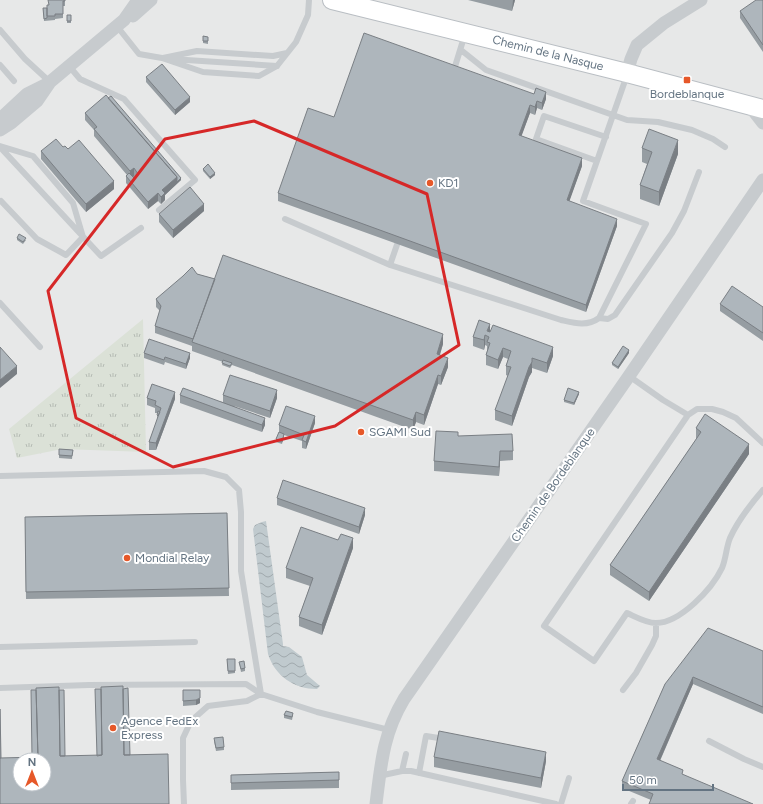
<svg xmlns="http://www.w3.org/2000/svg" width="763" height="804" font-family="Figtree,sans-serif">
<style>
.built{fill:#e7e8e8;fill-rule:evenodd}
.grass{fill:url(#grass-tufts)}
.water{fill:url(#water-waves)}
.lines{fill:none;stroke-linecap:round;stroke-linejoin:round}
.secondary-casing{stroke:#b9bec3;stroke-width:20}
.lane{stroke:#c7cbce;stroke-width:6}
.street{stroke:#c7cbce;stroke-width:13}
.secondary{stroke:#fff;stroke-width:18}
.wall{fill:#969da2}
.shaded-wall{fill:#7a7f84}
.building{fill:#aeb6bc;stroke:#7a7f84;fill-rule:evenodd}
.marked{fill:none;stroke:#d62828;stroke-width:3;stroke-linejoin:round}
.poi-dot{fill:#e65829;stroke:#fff;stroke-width:1.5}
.labels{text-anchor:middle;stroke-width:4;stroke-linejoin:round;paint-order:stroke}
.street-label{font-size:12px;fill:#647482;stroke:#fff}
.poi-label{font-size:12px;fill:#647482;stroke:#fff;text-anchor:start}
</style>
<defs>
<pattern id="grass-tufts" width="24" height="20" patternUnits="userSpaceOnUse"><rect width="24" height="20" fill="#dbe1d7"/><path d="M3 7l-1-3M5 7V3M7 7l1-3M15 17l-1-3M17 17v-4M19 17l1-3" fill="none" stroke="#b5bbb4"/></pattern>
<pattern id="water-waves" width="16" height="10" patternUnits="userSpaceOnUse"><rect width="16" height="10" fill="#c0cace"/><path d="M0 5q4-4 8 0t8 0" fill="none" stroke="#a0a9ad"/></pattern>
</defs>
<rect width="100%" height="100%" fill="#f9f9f7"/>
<!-- built -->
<path class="built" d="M0,0H763V804H0ZM20,760H44V784H20Z"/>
<!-- grass -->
<path class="grass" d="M143,319L146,452L62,449L17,458L9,429Z"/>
<!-- water -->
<path class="water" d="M266,521L283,644V646L289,647L302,657L307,675L320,686L317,689C294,689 275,676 268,654L253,529L255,525L262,522Z"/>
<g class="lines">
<!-- secondary casing -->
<g class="secondary-casing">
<path id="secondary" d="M332,0L627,73L763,109"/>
</g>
<!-- lane -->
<path class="lane" d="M116,25L139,54L162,58L203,72L259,76L277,66L296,42L308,15L309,0
M0,30L25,59L50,82
M461,50L486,70L627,120L658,122L692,130L713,139L725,147
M163,58L197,51L273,56L287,53
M171,59L277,66
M0,65L14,81
M69,66L80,79L124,99L195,180L159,210
M453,73L465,34
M0,146L33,156L73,203L83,237L66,255L37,239L1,201
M0,147L101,256L141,228
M597,161L536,139L544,116L606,137
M285,219L390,265
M400,236L390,265L561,320C574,323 587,327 599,318L646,224L583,201L627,75
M0,303L40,347
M599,318L608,319L615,315L672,233L684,211L699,172
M629,376L663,400L688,415
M763,443L736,418L723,412L712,409H697L688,415L544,626L594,661L627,613C636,617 646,623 656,623C680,623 712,589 722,568C726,559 726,548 730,538C738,520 750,505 763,490
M0,476L204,471L226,477L239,490L241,512V571L261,694L247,701L208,706L191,721L183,738V780L184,804
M0,647L195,642
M0,688L89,685L246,684L261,694L317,712L389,730
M623,690L636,673L652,645L656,636V623
M709,741L744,759L763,767
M402,771H411L556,804
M419,773L426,736L445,739
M379,776L402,771L406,754
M561,804L569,778
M631,804L633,801"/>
<!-- street -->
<path class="street" d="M133,16L151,0
M627,73L631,59L637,45L664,23L701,0
M749,105L763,123
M0,119L27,94L47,84
M0,130L11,123L37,101L50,82L124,20L138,0
M376,804C381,764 383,734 404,699L629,376L763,180"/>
<!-- secondary -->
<use href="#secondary" class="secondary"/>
</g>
<!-- wall -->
<path class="wall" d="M65,0V6H63V18L55,19V20L44,21L43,8H47L48,5Z
M468,0H515L512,11Z
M763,0V52L740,18V11Z
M67,15H71V23H67Z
M203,36L208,37V44L203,43Z
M146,77L190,102L175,115L146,82Z
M546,99L542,110L537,108L535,115L530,113L521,136L582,166L569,201L617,226L586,312L278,201V193L334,117Z
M85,113L181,180L165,195V200L161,204L158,201L148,209L126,183V176L127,175L94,136V130L85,120Z
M63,147L68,149L114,189L86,212L41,159V151Z
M642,148L678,154L659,206L640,199V185L647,164L642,162Z
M203,169L215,175L210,179L203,171Z
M204,211L173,238L159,222V214Z
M17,238L26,240L23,244L17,240Z
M197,274L215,279L443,344L440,355L448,367L441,385L438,384L424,425L416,422L413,430L232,365L230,368L222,365L223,362L192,351V346L155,333V326L160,311L156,307V299Z
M720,304L763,307V341L720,311Z
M490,332L553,356L547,373L532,368V372L529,377L512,426L495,420V410L508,376L506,375V366L508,359L503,357L498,369L486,365V355L487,351V346L485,345L484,350L473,346V337Z
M144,353L190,358L186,369L165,362L164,365L144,358Z
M629,353L618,369L612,365V363Z
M579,394L574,405L564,402V400Z
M180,395L223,402V395L277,398L270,418L234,406L265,425L262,432L180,403Z
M147,398L175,399L156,450H149V442L158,418H157L158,413H155V408L147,405Z
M315,423L306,449L302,448V441L284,435V437L282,444L276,442V439L279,432V425Z
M696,428L749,454L649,601L610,575V565L697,438H696Z
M458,436L513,451V460L500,461L499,476L434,471V461Z
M59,449L73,450L72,459L59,458Z
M277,498L365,515L359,534L277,505Z
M227,513L229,596L26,599L25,517Z
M353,548L322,635L299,626V617L310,586L286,578V568Z
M763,651V714L693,684L660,761L683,770L651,800L622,788V781L665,684Z
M227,659H235V673L228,674Z
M239,662L245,668V671L241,672Z
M183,690L200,703L196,705L183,706Z
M284,715H293L292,720L284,718Z
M214,741L224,747V750L216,751Z
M434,757L546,761L541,788L434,767Z
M339,772V788L231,790V775Z"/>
<!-- shaded-wall -->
<path class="shaded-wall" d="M513,0H515L512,11Z
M546,92V99L542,110V103Z
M190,97V102L175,115V110Z
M537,101V108L535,115V107Z
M530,105V113L519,143V135Z
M678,140V154L659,206V192Z
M582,158V166L567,208V200Z
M134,168V176L130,179V171Z
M215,173V175L210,179V177Z
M177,177L181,178V180L165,195V200L161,204V197L162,190Z
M114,181V189L86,212V204Z
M158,193V201L148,209V202Z
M204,204V211L173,238V230Z
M617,219V226L586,312V305Z
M490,324V333L487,331Z
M443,334V344L437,363V354Z
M485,335V345L484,350V340Z
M553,347V356L547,373V363Z
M503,348V357L498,369V360Z
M629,350V353L618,369V367Z
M190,353V358L186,369V364Z
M448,358V367L441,385V376Z
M532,362V372L529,377L512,426V416L529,367Z
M17,366V374L0,388V380Z
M438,375V384L424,425V415Z
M277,390V398L270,418V411Z
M175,392V399L156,450V443Z
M579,392V394L574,405V403Z
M416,412V422L413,430V420Z
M315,416V423L306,449V442Z
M265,418V425L262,432V425Z
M749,444V454L649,601V592Z
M500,451V461L499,476V467Z
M365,508V515L359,534V527Z
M353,538V548L322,635V625Z
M693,677V684L657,767V759Z
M200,698V703L196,705V700Z
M546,752V761L541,788V778Z"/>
<!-- building -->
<path class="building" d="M48,0H65V1H63V14H55V16H47V5H49Z
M756,0H763V45L740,11Z
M43,8H47V18L44,19Z
M67,15H71V21H67Z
M364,33L534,94L536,88L546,92L542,103L537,101L535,107L530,105L519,135L582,158L567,200L617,219L586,305L278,193L308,108L334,117Z
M203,36L208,37V41H203Z
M162,64L190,97L175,110L146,77Z
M106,95L177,177L162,190L165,193L161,197L158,193L148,202L126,176L129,173L134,178L138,174L134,168L130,171L94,129L97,127L85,113Z
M111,96L181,178L177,182V177L108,98Z
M649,129L678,140L659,192L640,185L652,152L642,148Z
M56,139L63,147L65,146L68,149L79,140L114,181L86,204L41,151Z
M208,164L215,173L210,177L203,169Z
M190,187L204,204L173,230L159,214Z
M19,234L26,238L23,242L17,238Z
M223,255L443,334L437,354L448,358L441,376L438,375L424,415L416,412L413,420L192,342Z
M192,267L197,274L215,279L193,339L155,326L161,306L156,299L183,276Z
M732,286L763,307V333L720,304Z
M479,320L490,324L487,331L490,332L493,325L553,347L547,363L532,358V362L529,367L512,416L495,410L511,367L506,366L511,351L503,348L498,360L486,355L490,343L487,342L489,337L485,335L484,340L473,337Z
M149,339L190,353L186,364L165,357L164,360L144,353Z
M623,346L629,350L618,367L612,363Z
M0,347L17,366L0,380Z
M223,360L232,363L230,366L222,363Z
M230,375L277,390L270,411L223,395Z
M152,384L175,392L156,443L149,442L161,408L155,405L156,401L147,398Z
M183,388L265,418L262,425L180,395Z
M568,388L579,392L574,403L564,400Z
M286,406L315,416L306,442L302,440L304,435L279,425Z
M158,411L160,412L158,416L157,415Z
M705,414L749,444L649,592L610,565L701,432L696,428Z
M436,431L458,432V436L512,434L513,451H500L499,467L434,461Z
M279,432L284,434L282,442L276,439Z
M59,449L73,450L72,456L59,455Z
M283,480L365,508L359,527L277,498Z
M227,513L229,588L26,592L25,517Z
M301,527L338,540L341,534L353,538L322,625L299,617L313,578L286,568Z
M708,628L763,651V707L693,677L657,759L683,770L682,774L753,804H649L653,794L622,781L665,684Z
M227,659H235V671H228Z
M244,661L245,668L241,669L239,662Z
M123,686L124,755L168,754L169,804H0V758L38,757L36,688L59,687L60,756L102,755L101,687ZM20,760H44V784H20Z
M128,688L130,755H124L123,689Z
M95,689H101L102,755L97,756Z
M31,690H36L38,757H32Z
M59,690H64L65,756H60Z
M183,690H200V698L196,700L183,701Z
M0,709L1,758H0Z
M286,711L293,713L292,717L284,715Z
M439,731L546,752L541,778L434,757Z
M223,737L224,747L216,748L214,738Z
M339,772V780L231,783V775Z"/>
<!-- marked area -->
<path class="marked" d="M254,121L427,194L459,345L335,426L173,467L76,418L48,291L165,139Z"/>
<!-- markers -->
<g class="poi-dot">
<rect x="683" y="76" width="8" height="8" rx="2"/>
<circle cx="430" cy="183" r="4"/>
<circle cx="361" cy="432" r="4"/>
<circle cx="127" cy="558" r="4"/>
<circle cx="113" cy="728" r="4"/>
</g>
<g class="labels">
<!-- street labels -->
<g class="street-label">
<text transform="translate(548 53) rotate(14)" y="4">Chemin de la Nasque</text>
<text transform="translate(553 485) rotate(-55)" y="4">Chemin de Bordeblanque</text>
</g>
<!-- poi labels -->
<g class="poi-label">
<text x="687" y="98" text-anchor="middle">Bordeblanque</text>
<text x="438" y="187">KD1</text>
<text x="369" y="436">SGAMI Sud</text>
<text x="135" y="562">Mondial Relay</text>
<text x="121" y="725">Agence FedEx<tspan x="121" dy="14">Express</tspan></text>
</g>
</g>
<!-- north arrow -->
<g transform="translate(32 772)"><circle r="19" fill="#ffffff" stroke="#c1c7cd"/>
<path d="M0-3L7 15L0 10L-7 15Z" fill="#e65829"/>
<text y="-6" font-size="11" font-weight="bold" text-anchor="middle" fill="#647482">N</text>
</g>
<!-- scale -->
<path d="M623 784v6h90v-6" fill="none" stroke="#647482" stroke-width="2"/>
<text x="629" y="784" font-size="12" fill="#647482" stroke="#ffffff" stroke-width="3" paint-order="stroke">50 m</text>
</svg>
